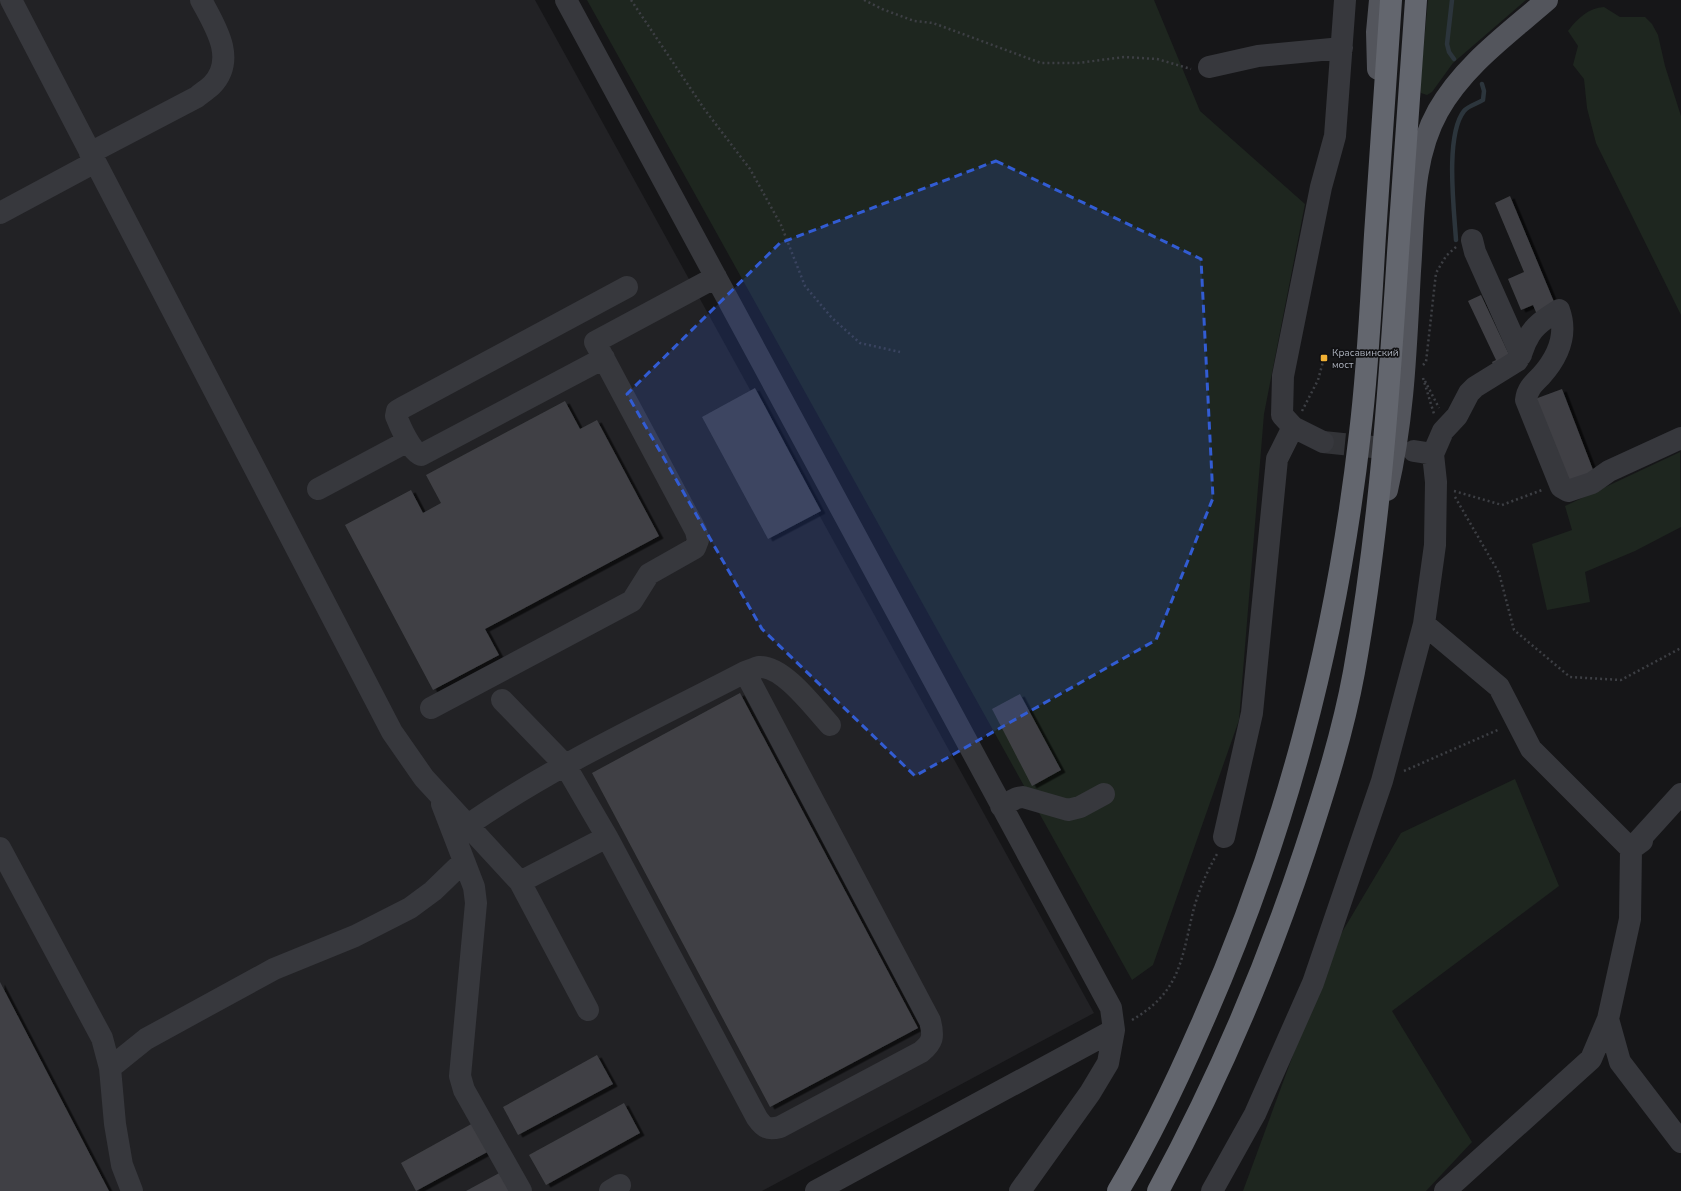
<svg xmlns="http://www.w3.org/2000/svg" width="1681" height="1191" font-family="'Nunito Sans',sans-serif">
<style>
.built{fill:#222225}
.green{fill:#1e261f}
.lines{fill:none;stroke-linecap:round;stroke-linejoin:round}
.stream{stroke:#2c353c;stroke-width:4.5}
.building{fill:#404145;filter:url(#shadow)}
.minor-tunnel{stroke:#333438;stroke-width:22;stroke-dasharray:22 11;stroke-linecap:butt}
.path{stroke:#3d3f44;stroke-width:2.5;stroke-dasharray:2 3;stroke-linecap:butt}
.minor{stroke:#37383d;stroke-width:22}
.major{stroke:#53555c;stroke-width:22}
.highway{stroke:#63666e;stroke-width:22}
.marked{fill:#325cd3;fill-opacity:0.2;stroke:#325cd3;stroke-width:3;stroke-dasharray:8 5;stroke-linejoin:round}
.poi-dot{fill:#f2b134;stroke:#111113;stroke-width:1.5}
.labels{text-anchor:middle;stroke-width:3.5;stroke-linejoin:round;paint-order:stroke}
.poi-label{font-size:10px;fill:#a8adb8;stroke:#111113;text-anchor:start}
</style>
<defs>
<filter id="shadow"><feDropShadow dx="4.5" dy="2.5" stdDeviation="0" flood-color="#0009"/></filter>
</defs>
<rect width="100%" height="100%" fill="#161618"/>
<!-- built -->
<path class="built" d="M0,0H535L1094,1013L762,1191H0Z"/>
<!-- green -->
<path class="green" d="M587,0H1154L1200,111L1305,204L1264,414L1239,720L1153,965L1132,980Z
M1428,0H1526L1453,63L1432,92L1427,95L1421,93L1420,86Z
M1604,7L1620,17H1645L1652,24L1658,35L1665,66L1681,116V315L1596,143L1587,108L1584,79L1573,65L1578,46L1568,31C1577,19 1588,8 1604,7Z
M1680,452L1681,527L1635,551L1585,572L1590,602L1547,610L1532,544L1572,530L1565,506Z
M1515,779L1559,886L1392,1011L1472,1142L1426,1191H1243L1332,949L1401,833Z"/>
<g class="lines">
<!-- stream -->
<path class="stream" d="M1452,0L1447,44L1449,52L1454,59
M1456,240C1454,209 1445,135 1464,111C1469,105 1477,104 1483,100L1484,91L1482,84"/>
</g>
<!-- building -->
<path class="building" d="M1510,196L1557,309L1538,317L1533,305L1521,310L1508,279L1524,272L1495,203Z
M1481,295L1513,363L1496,371L1492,362L1496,360L1468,301Z
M755,388L821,511L768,539L702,417Z
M1562,389L1595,475L1567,486L1535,399Z
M565,401L580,429L597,420L659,536L485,629L499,655L433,690L345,525L411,490L423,513L441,503L426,475Z
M740,693L918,1028L770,1107L592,773Z
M1020,694L1061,770L1032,786L992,709Z
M0,982L109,1191H0Z
M597,1055L613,1084L518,1135L503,1107Z
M624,1103L640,1133L546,1185L529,1155Z
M475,1122L491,1150L416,1191L401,1163Z
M503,1171L513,1191H466Z"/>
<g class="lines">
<!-- minor-tunnel -->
<path class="minor-tunnel" d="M1323,442L1403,450"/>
<!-- path -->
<path class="path" d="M631,0L705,110L750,169L781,225L805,286L832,318L860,343L900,352
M864,0L882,9L914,21L933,23L1041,63H1078L1124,57L1157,59L1191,69
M1423,365L1426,362L1436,273L1446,256L1456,247
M1423,378L1434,414
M1425,381L1439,408
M1302,411L1318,380L1324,358
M1454,491L1502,505L1542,490
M1455,497L1499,573L1514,630L1570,677L1621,680L1681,648
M1404,771L1500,729
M1132,1020C1178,993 1181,964 1192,916C1197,894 1206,873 1217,854"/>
<!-- minor -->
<path class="minor" d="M11,0L392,732L424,778L520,882L588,1010
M566,0L1111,1008L1114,1030L1108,1063L1090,1093L1020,1191
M1209,67L1258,56L1342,48
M90,153L197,97C201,93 207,90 212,85C237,59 215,26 201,0
M0,213L95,162
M1472,240L1475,252L1521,355
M604,358L421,455C411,452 400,426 396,416L397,411L402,408L627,287
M1323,442L1293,427L1282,415L1283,376L1321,187L1335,136L1345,0
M1414,451L1433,454
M318,489L408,441
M1424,624L1499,687L1531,749L1631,849L1642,841
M502,700L565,765L607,837L520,882
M431,708L632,601L649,574L695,548L698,540L696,531L595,342L716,277
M442,804L474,887L476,903L460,1076L464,1090L521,1191
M1001,806L1017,798L1023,797L1068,810L1080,807L1104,794
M468,825C554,765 651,721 745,672C749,671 755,668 759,667C783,665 815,709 830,725
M607,837L757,1118C764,1128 768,1130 780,1127L921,1052C933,1042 934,1037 930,1021L745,672
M1224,837L1252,713L1277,459L1293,427
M0,848L102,1038L110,1068L115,1124L122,1165L132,1191
M1608,1019L1620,1062L1681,1142
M110,1068L146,1039L274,969L355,936L410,908L433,891L464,861
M610,1191L620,1185
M816,1191L1114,1030
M1212,1191L1255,1114L1313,983L1382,781L1424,624L1435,545L1436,482L1433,454L1443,431L1457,416L1469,393L1475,387L1517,361C1523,354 1523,345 1528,338C1534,325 1548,317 1559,310C1568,335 1558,357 1541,376C1534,383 1527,389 1526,400L1561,487L1568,491L1592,483L1609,471L1681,438
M1445,1191L1591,1059L1608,1019L1630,919L1631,849L1681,794"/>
<!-- major -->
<path class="major" d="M1378,69L1377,32L1380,0
M1387,490C1404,418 1406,344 1410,271C1414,218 1411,159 1438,111C1464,65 1508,34 1547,0"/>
<!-- highway -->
<path class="highway" d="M1118,1191C1149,1139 1175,1085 1199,1030C1285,838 1336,643 1360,433C1368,368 1371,301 1375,235C1380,157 1386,78 1391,0
M1158,1191C1217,1082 1266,968 1305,850C1324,792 1343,732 1354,672C1379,533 1389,393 1398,253C1404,169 1410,84 1416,0"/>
</g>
<!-- marked area -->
<path class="marked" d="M996,161L1201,259L1213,498L1156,640L915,776L762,629L627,394L780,243Z"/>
<!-- markers -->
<rect class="poi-dot" x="1320" y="354" width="8" height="8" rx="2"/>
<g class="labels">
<!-- poi labels -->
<g class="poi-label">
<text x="1332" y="356">Красавинский<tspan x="1332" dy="12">мост</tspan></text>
</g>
</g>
</svg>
